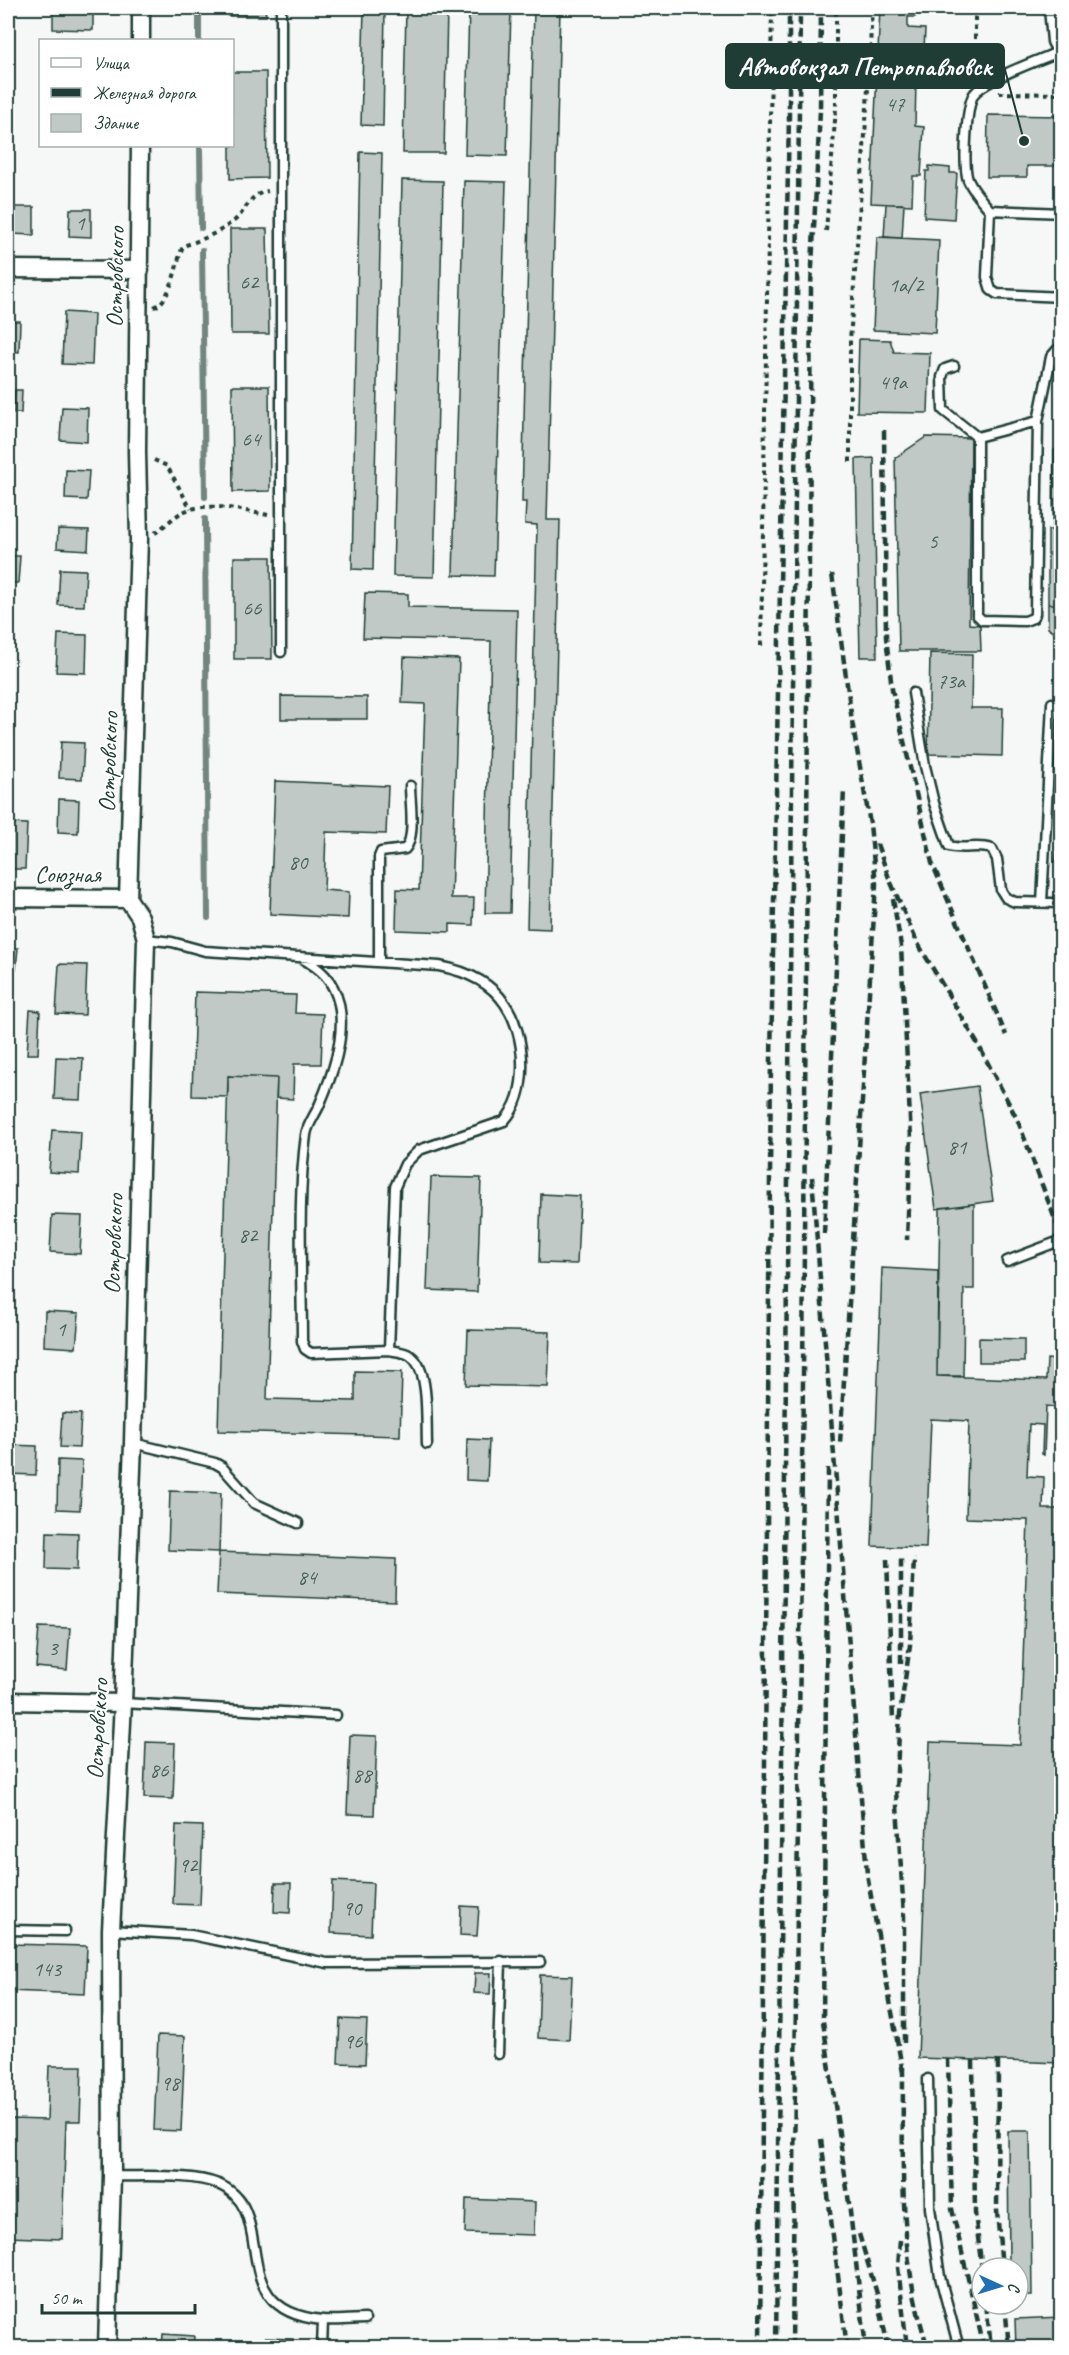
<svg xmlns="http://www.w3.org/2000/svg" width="1069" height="2355" font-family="Caveat,sans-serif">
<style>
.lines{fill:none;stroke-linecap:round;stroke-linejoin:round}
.stream{stroke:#72857f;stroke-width:6}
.building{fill:#c0c9c6;stroke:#1f3d34;stroke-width:1.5}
.service-casing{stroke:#1f3d34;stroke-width:13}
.minor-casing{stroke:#1f3d34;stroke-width:21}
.path{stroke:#1f3d34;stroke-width:4;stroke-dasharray:4.5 4.5;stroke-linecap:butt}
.service{stroke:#fff;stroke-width:8}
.minor{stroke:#fff;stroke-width:16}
.rail{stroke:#1f3d34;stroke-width:4.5;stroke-dasharray:9 4.5;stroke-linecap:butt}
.labels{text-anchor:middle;stroke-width:4.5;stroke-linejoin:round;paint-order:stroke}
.number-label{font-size:21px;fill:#476058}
.street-label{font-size:24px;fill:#1f3d34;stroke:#fff}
.leader{fill:none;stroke:#1f3d34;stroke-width:2}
.callout-dot{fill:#1f3d34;stroke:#fff;stroke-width:2}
.callout{fill:#1f3d34;stroke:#1f3d34;stroke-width:2}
.callout-label{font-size:26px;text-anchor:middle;font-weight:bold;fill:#fff}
</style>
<rect width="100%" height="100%" fill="#f6f7f7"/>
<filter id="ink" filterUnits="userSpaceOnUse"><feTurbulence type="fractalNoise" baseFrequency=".0167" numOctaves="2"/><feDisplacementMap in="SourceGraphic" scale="12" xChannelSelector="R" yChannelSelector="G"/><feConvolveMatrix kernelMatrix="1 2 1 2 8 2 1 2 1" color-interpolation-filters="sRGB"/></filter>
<g filter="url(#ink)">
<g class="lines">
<!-- stream -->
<path class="stream" d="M199,8V40
M200,146L201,228
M202,250L205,497
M205,519L208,918"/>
</g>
<!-- building -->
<path class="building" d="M53,8L93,10V30L53,29Z
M228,8H265L266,16H228Z
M364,8H385L383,126L361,125Z
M406,8H447L444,153H403Z
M469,8H511L507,156L465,155Z
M534,8H560L547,520H560L550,929L527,928L537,525L525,524L526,502H522Z
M880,8H915V17H908V28L925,29L923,69H906V81H916L915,126L924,127L921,176H913L912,205L871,203Z
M232,72H266L267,178L230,179V146H232Z
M988,115L1062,116V166H1027V177H987Z
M360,152L382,153L373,570L352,569Z
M929,166L950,168V173H957L954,219L924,217L926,171H929Z
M402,180L443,181L434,577L393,576Z
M464,181L506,182L494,576L453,575Z
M886,204H904L902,238L884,237Z
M12,207H34V235L11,234Z
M70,209H91V237L69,236Z
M230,229H267L269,334H231Z
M877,237L939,240L935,333L873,330Z
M64,312L94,314L92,365L62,364Z
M8,321H20L19,352L8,351Z
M859,339L890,340L894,352L930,353L928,413L857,412Z
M232,386H269L270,491L233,492Z
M15,390H22L21,413H14Z
M62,407L88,408L87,442L60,440Z
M8,433H11L10,464H8Z
M926,437L971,438L969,624L980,625L981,651H899L895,458Z
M1054,450H1062V604H1048V530H1053Z
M874,458L877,657H860L856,459Z
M66,470L89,471L87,500L65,499Z
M8,485H12L11,499H8Z
M58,529L89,530L88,550L57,548Z
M8,556H20L18,583H8Z
M234,557H271L272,659H234Z
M60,569L86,570L84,606L58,605Z
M365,593L408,594V607L517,609L510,913H485L491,641L363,638Z
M1048,604H1062V638L1048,628Z
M58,634L87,635L86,673L56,672Z
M930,653L972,654L971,708H1003L1002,756L928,754Z
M404,657L459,659L451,898H474L473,925L450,924V932L396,930L397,889L419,890L425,704L402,703Z
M1058,685H1062V710H1057Z
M281,696L367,697V719H281Z
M8,736H12V750H8Z
M61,742L84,743L82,779L59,778Z
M1062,772V862L1055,861Z
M275,781L388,786L386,834L326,832L324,890L349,892L348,918L270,914Z
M59,799L79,800L78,833L58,832Z
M8,823L27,824L25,869H8Z
M8,948H18L16,969H8Z
M59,964L87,965L85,1015L56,1014Z
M195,992L296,995L295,1013L323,1014L321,1064H294L293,1099L276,1098L277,1078L228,1076V1097L192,1096Z
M30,1010L40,1011L38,1054H27Z
M56,1057L83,1058L81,1100L54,1099Z
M228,1076L277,1078L267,1399L355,1401V1371L402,1372L400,1436L218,1431Z
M977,1086L993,1201L936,1209L920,1094Z
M52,1130L81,1132L79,1174L49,1172Z
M431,1177L481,1178L477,1292L427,1290Z
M541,1194L580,1196L577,1264L539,1263Z
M974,1204V1289H964L963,1376H937L940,1208Z
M52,1215L82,1216L80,1254L50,1252Z
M882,1268L938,1271L937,1376L1046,1380L1047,1359L1057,1360L1055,1407L1046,1406L1044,1455L1042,1454L1043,1425L1029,1424L1027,1476L1044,1477L1043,1509H1062V2063L918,2058L930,1742L1020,1745L1028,1520L966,1518L969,1421L931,1419L926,1548L872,1546Z
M45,1311L79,1313L76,1348L44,1346Z
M468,1330L550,1332L548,1387L466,1385Z
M979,1338L1024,1339V1362H979Z
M62,1413L81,1414L79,1448L60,1447Z
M467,1439L489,1440L487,1481L466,1480Z
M8,1445L37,1446L36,1475L8,1474Z
M58,1460L82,1461L80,1510L57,1509Z
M170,1491L221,1493L219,1552L168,1550Z
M47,1532L78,1533L77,1570L46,1569Z
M219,1552L396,1559L395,1601L217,1594Z
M39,1627L70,1628L67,1670L36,1667Z
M350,1735L377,1736L374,1815L347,1814Z
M146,1742L175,1743L173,1799L144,1798Z
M176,1825L203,1826L200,1905L173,1904Z
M333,1881L373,1883L371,1935L331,1933Z
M275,1883H291L290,1913L274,1912Z
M461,1906L479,1907L477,1936L460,1935Z
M8,1944L87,1946L85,1994L8,1991Z
M475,1973H491L490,1994L474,1993Z
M540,1975L572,1976L569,2040L538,2038Z
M340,2019L367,2020L365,2064L338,2063Z
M158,2035L185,2036L181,2131L154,2130Z
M49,2066H82L80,2121H66L62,2239L8,2237L11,2119L47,2120Z
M1008,2131H1030L1032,2296H1018V2268H1009Z
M466,2199L535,2202L534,2235L465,2233Z
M1062,2317V2348H1016L1015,2319Z
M163,2334L194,2336L193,2348H162Z
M264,2338L293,2339L292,2348H264Z"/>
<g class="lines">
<!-- service casing -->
<g class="service-casing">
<path id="service" d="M990,210C982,201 973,191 968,180C963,166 966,106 974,94C985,79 1042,59 1061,51
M1062,213L990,210L987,277L991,290L997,294L1062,297
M954,366L945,369L942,377L943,410L977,437
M1038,421L977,437V615L982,620L1025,621L1033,618L1035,614L1038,421L1051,357L1057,350L1062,348
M281,652V8
M913,693L925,766L934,803L949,846C964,850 978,844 992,849L997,859L1001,890L1006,898L1015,902L1062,903
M1042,903L1052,703
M146,939L172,942L205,951L439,966C465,971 490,981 505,1004C526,1034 530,1093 504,1121L419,1150L405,1164L395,1187L389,1350L311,1353L305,1349L302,1341C302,1275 297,1201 306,1135C307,1125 315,1115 319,1106C332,1076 346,1038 339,1004C333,979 321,969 300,957
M379,962V857L381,852L405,849C416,838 410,801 410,786
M1007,1261L1062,1240
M389,1350C399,1352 409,1352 415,1360C429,1376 426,1422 427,1444
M133,1443L215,1463L222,1467L254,1503L298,1523
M123,1703L336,1715
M8,1930L65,1931
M111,1930L191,1935L327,1963L540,1962
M498,2054L501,1961
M928,2079L930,2208L940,2277L959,2348
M112,2176C141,2177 193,2173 218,2184C283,2211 219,2311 323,2320C337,2321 351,2319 365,2319
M322,2348L323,2320"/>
</g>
<!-- minor casing -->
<g class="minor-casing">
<path id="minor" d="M1053,8L1056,41L1062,52
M141,40V8
M8,269L140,270
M8,898L128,899
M8,1701L123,1703
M107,2348L112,2176L111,1930L123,1703L133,1443L146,939L140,917L128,899L139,539L137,452L140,146"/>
</g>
<!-- path -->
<path class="path" d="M975,75V8
M999,93L1062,94
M826,231L836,108V8
M154,307C172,301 176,262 183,246C202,240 218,233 234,221C248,210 247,195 268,191
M154,460L167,466L191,509
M850,462V340L867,107L872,8
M155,533C165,526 175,515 185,511C211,501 242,511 268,515
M761,646L772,8"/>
<!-- service -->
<use href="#service" class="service"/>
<!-- minor -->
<use href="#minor" class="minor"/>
<!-- rail -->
<path class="rail" d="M884,430L886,637L892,689L932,863L1006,1035
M832,574L852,721L870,824L876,884L840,1443
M877,844L889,878L917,942L979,1046L1018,1121L1062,1238
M893,899L901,946L911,1138L907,1240
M812,1177L867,1874L903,2073
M824,1234L844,789
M828,1468L823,2021L849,2203L866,2348
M887,1559L893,1720
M901,1663V1557
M904,2043V1916L896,1790L900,1714L910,1645L914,1558
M948,2059L952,2209L984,2348
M973,2060L975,2213L982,2270
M998,2061L997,2211L1002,2268
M903,2067C903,2161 898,2257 928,2348
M821,2139L847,2348
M859,2234L878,2297L888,2348
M900,2240L898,2267L907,2348
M986,2304L991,2346
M1005,2304L1009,2348
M760,2348L771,1059L789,115V8
M776,2348L800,8
M792,2348L803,1379L811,286L820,110L821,8"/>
</g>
</g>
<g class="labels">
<!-- number labels -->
<g class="number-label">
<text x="895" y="111">47</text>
<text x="80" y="230">1</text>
<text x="249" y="289">62</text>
<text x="906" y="292">1а/2</text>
<text x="893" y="389">49а</text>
<text x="251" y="446">64</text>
<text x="933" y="548">5</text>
<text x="252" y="615">66</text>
<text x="951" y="688">73а</text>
<text x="298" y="869">80</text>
<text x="957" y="1154">81</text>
<text x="248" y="1242">82</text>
<text x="61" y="1336">1</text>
<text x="307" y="1584">84</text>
<text x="53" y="1655">3</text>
<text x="159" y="1777">86</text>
<text x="362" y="1782">88</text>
<text x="188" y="1872">92</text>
<text x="352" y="1915">90</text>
<text x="47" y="1976">143</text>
<text x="353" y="2048">96</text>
<text x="170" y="2090">98</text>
</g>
<!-- street labels -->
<g class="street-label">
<text transform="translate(115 277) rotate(-89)" y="8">Островского</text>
<text transform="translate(108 762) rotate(-88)" y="8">Островского</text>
<text x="68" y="882">Союзная</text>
<text transform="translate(113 1244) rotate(-88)" y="8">Островского</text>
<text transform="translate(97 1729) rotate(-87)" y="8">Островского</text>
</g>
</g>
<!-- callouts -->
<path class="leader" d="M1024 141L1004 66"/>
<circle class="callout-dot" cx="1024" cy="141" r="6"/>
<rect class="callout" x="726" y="44" width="278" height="44" rx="6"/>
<g class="callout-label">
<text x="865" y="75">Автовокзал Петропавловск</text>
</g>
<!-- margin -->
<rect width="1069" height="2355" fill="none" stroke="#fff" stroke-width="30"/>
<rect x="15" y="15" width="1039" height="2325" fill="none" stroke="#1f3d34" stroke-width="2" filter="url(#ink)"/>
<!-- legend -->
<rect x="39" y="39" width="195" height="108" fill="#ffffff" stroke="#a5b1ae" stroke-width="1.5"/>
<rect x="51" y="58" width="30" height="9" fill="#ffffff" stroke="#a5b1ae" stroke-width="1.5"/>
<text x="93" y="69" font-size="18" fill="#1f3d34">Улица</text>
<rect x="51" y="88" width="30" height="9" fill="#1f3d34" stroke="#a5b1ae" stroke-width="1.5"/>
<text x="93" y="99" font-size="18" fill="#1f3d34">Железная дорога</text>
<rect x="51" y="114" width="30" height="18" fill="#c0c9c6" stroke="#a5b1ae" stroke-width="1.5"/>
<text x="93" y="129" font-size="18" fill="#1f3d34">Здание</text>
<!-- north arrow -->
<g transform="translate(1000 2286) rotate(94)"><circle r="28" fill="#ffffff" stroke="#a5b1ae" stroke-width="1.5"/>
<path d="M0-4.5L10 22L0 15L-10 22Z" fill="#1f6fb2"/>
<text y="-9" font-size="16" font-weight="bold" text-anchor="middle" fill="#1f3d34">С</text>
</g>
<!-- scale -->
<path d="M42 2304v9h153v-9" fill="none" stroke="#1f3d34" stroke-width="3"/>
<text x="51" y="2304" font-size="18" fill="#1f3d34" stroke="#ffffff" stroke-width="4.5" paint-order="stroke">50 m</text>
</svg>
